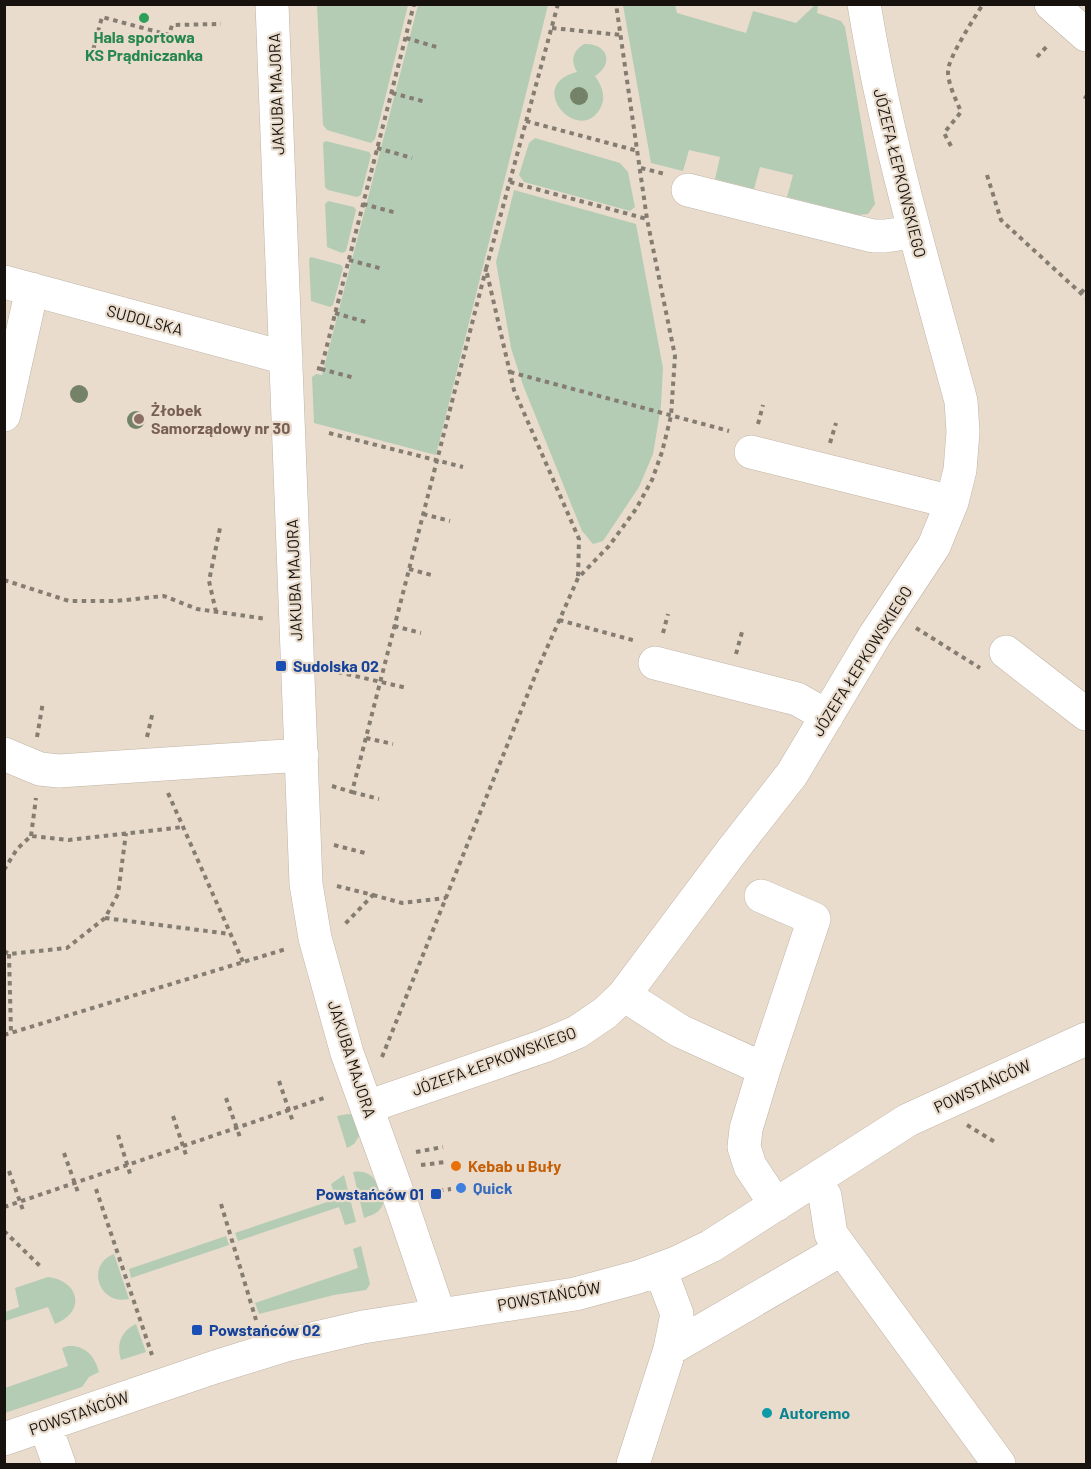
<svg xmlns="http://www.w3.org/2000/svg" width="1091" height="1469" font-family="Barlow,sans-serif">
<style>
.green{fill:#b4ccb4}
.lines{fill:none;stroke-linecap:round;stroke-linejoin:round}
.minor-casing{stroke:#c0b4a5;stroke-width:34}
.path{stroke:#857c72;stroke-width:4;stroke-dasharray:4.5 4.5;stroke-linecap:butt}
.minor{stroke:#fff;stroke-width:33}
.tree{fill:#748268}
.leisure-dot{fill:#2e9e5b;stroke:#e9dccd;stroke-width:2}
.education-dot{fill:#8d6e63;stroke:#e9dccd;stroke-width:2}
.transit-dot{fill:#1a4fb4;stroke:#e9dccd;stroke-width:2}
.food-dot{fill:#e8710a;stroke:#e9dccd;stroke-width:2}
.shop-dot{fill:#3f7fe0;stroke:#e9dccd;stroke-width:2}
.culture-dot{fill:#0f9aa8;stroke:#e9dccd;stroke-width:2}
.labels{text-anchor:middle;stroke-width:4.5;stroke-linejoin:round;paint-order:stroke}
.leisure-label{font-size:16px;font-weight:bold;fill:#27864d;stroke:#e9dccd}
.street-label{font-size:16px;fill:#17120d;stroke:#e9dccd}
.education-label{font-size:16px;font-weight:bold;fill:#785e54;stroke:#e9dccd;text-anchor:start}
.transit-label{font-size:16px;font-weight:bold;fill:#164399;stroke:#e9dccd;text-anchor:start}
.food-label{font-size:16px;font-weight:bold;fill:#c56008;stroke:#e9dccd;text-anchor:start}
.shop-label{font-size:16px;font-weight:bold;fill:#366cbe;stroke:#e9dccd;text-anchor:start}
.culture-label{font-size:16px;font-weight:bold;fill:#0d838f;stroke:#e9dccd;text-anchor:start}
</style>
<rect width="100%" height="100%" fill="#e9dccd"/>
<!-- green -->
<path class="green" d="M317,5H408L375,139L371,143L327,130L323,125Z
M418,5H548L436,455L314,423L312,377L316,374L322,375Z
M623,5H675L677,13L746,33L753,11L796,23L815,5L818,6L817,13L841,21L845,27L875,204L868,214L858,215L787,197L793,175L760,167L754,189L715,179L720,157L689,150L683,171L651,163Z
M584,44C607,43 615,63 595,76C602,86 606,96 601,107C580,148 523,85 577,72C570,60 573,51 584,44Z
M535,138L620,163L628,172L635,207L630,211L524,182L519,175L529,143Z
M326,141L369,152L371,155L361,195L357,197L328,190L325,187L323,143Z
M514,190L636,224L663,368L661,406L653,454L639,487L603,541L593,544L582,531L523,385L511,348L496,262Z
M328,201L354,207L356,210L346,251L342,253L327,247L325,204Z
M311,257L341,265L343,268L333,305L330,307L311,301L309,259Z
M348,1114L354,1115L361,1133L354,1144L347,1148L337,1116Z
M353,1172C373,1169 377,1183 384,1199C382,1212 375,1214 364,1218Z
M344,1175L356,1222L345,1225L339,1207L238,1241L235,1233L336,1199L331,1184Z
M226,1236L229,1245L131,1278L129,1269Z
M361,1246L370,1284L366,1290L334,1295L259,1314L255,1303L358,1268L353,1249Z
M114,1254L129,1299C99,1306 85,1265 114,1254Z
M48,1277C80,1281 86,1312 55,1324L48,1307L5,1321V1312L19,1307L15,1288Z
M136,1324L146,1352L121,1360C116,1344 121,1331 136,1324Z
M68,1346C85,1345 95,1356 99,1372L89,1377L82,1387L5,1413V1388L68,1366L62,1348Z"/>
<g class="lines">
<!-- minor casing -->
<g class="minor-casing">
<path id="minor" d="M272,4L306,884L315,938L347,1053L403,1208L439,1314
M1051,4L1086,35
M688,190L873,236H885L913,232
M4,282L286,358
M4,415L32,289
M751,452L952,502
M1006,652L1086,714
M655,663L797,699L827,716
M4,754L40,769L59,771L302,755
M761,896L814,919L764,1069L746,1129L744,1147L750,1166L776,1205
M624,995L680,1031L764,1069
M367,1107L544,1046L577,1032L605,1013L624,995L731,852L792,774L875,635L934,546L952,502L960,470L963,432L961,401C925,269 886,139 864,4
M814,1181L825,1196L831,1234L999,1464
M660,1269L677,1314L670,1349
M45,1425L59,1464
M4,1439L215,1367L286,1345L363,1327L575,1294L638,1277L676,1263L711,1246L908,1120L1086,1039
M633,1464L670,1349L842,1249"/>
</g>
<!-- path -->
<path class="path" d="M558,4L486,269L514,390L579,539L578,578
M552,28L621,35
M406,38L440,48
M1037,57L1049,44
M91,58L102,17L169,35L172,25L221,24
M392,93L426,102
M1085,99L1086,96
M526,121L638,151
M951,146L944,133L961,112C956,99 948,85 948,71C948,58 975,17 983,4
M377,148L412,158
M641,168L665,174
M987,175L1001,220L1086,298
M510,182L647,219
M363,204L397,213
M349,260L383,269
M1081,293L1086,287
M335,313L369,323
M317,368L321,369L414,4
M321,369L355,378
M510,372L729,431
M758,424L763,405
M329,433L463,467
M830,443L836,423
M423,514L450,521
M409,569L435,576
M4,580L69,601H116L164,596L197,609L267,619
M216,612L209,581L220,528
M559,620L636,641
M394,626L421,633
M916,628L980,668
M663,633L668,614
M736,654L742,632
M338,672L407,688
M37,737L43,702
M147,737L153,711
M366,738L393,744
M332,786L352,792L486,269
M352,792L379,799
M168,793L243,962
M31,836L36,798
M334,845L365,853
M4,870L17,849L31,836L69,840L183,827
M337,886L373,895L343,926
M373,895L402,903L446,898
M105,918L230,934
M4,951L9,954L67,948L105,918L118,894L126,833
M9,954L11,1033
M4,1035L286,949
M382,1057L539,666L578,578L609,546L636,509L652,480L662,452L671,416L675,356L647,219L616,4
M279,1081L293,1122
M226,1098L241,1140
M173,1116L187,1158
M967,1125L995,1142
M118,1135L131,1177
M416,1152L443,1147
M64,1153L79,1195
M421,1165L446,1162
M9,1171L24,1213
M96,1189L152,1355
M430,1192L451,1189
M221,1204L256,1320
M4,1207L327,1097
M4,1231L40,1266"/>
<!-- minor -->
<use href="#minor" class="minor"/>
</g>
<!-- trees -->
<g class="tree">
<circle cx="579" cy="96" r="9"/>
<circle cx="79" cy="394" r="9"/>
<circle cx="136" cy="420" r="9"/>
</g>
<!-- markers -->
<circle class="leisure-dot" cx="144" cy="18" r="6"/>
<circle class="education-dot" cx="139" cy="419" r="6"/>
<g class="transit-dot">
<rect x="275" y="660" width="12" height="12" rx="3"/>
<rect x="430" y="1188" width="12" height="12" rx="3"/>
<rect x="191" y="1324" width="12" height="12" rx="3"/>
</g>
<circle class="food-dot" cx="456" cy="1166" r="6"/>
<circle class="shop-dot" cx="461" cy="1188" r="6"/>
<circle class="culture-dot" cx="767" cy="1413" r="6"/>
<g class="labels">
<!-- leisure labels -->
<g class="leisure-label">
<text x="144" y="43">Hala sportowa<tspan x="144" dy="18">KS Prądniczanka</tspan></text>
</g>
<!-- street labels -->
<g class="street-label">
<text transform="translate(276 94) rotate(-92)" y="6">JAKUBA MAJORA</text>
<text transform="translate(900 173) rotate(76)" y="6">JÓZEFA ŁEPKOWSKIEGO</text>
<text transform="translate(145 320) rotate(15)" y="6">SUDOLSKA</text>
<text transform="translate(294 580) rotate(-92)" y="6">JAKUBA MAJORA</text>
<text transform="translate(862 661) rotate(-58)" y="6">JÓZEFA ŁEPKOWSKIEGO</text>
<text transform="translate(352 1059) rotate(72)" y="6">JAKUBA MAJORA</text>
<text transform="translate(494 1061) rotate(-20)" y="6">JÓZEFA ŁEPKOWSKIEGO</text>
<text transform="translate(982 1086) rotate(-25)" y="6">POWSTAŃCÓW</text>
<text transform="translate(549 1296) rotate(-10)" y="6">POWSTAŃCÓW</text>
<text transform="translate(79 1413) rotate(-19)" y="6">POWSTAŃCÓW</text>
</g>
<!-- education labels -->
<g class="education-label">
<text x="151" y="416">Żłobek<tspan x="151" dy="18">Samorządowy nr 30</tspan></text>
</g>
<!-- transit labels -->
<g class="transit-label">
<text x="293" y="672">Sudolska 02</text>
<text x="424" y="1200" text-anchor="end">Powstańców 01</text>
<text x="209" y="1336">Powstańców 02</text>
</g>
<!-- food labels -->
<g class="food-label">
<text x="468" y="1172">Kebab u Buły</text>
</g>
<!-- shop labels -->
<g class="shop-label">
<text x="473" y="1194">Quick</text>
</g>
<!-- culture labels -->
<g class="culture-label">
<text x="779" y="1419">Autoremo</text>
</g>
</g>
<!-- border -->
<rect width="1091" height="1469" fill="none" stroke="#17120d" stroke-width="12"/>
</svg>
